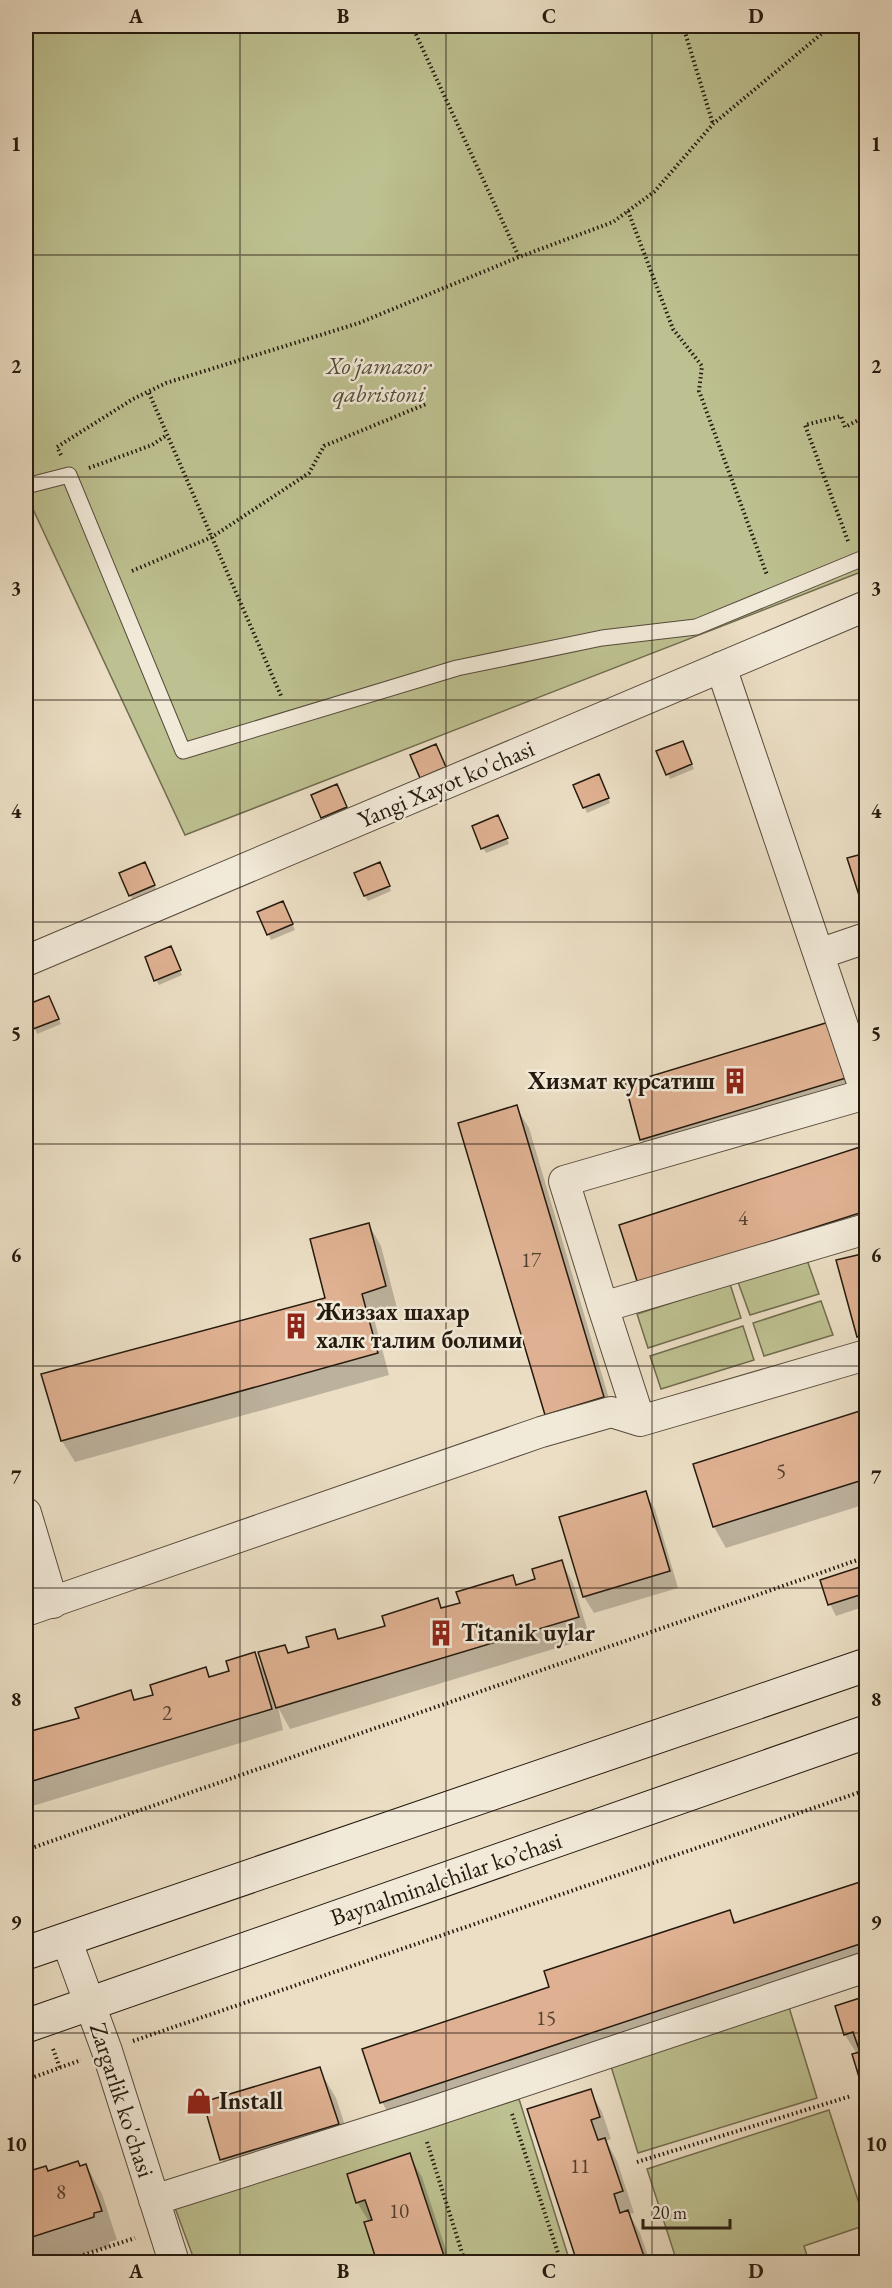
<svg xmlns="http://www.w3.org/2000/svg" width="892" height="2288" font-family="'EB Garamond',serif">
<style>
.green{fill:#bdc090;stroke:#716d4f;stroke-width:1.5}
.shadow{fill:#0003}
.building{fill:#dfb192;stroke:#251a0e;stroke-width:1.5}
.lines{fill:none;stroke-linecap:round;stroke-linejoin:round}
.service-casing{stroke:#564b3c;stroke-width:17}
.minor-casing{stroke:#564b3c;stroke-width:32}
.secondary-casing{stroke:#251a0e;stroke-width:35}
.path{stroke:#251a0e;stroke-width:4;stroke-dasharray:1.5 3;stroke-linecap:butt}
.service{stroke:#f2ead9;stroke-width:15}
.minor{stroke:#f2ead9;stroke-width:30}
.secondary{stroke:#f2ead9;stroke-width:33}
.grid{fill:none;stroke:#251a0e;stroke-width:1.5;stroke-opacity:0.55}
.labels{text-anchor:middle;stroke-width:5;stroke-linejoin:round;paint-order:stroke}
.number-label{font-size:21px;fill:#54402f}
.park-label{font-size:24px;font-style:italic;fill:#534c35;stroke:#f2ead9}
.street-label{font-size:24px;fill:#251a0e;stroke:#f2ead9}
.poi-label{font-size:24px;font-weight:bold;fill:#251a0e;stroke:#f2ead9;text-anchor:start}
.neatline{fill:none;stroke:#251a0e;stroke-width:2}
.grid-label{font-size:20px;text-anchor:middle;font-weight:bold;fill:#251a0e}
</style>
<rect width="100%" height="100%" fill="#ebdec4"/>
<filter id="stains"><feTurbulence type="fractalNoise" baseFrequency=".00333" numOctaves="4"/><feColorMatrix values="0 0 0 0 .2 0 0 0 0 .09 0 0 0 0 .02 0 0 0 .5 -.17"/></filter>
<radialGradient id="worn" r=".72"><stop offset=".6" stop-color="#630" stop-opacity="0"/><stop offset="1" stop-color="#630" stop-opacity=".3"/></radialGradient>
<!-- green -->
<path class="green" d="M26,26H866V570L185,835L31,505H26Z
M807,1260L819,1294L750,1315L738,1282Z
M730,1284L741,1318L648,1348L637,1314Z
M821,1301L833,1335L764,1356L753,1323Z
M743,1326L754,1360L661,1389L650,1356Z
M788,2004L817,2098L638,2153L609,2060Z
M519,2099L570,2262H195L175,2208Z
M829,2110L866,2225L804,2246L809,2262H677L647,2169Z"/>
<!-- shadow -->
<path class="shadow" d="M685,748L694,769L670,779L668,774Z
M601,781L610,803L587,813L575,786Z
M339,791L349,813L325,822L322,817Z
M500,822L509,844L486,853L483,848Z
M866,855V913L849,859Z
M148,869L157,891L133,901L121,873Z
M382,869L391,891L368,901L365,896Z
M285,908L295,930L271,940L259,913Z
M173,953L182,975L159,985L156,980Z
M49,998L61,1024L37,1034L26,1007Z
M828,1024L857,1099L654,1161L641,1139Z
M516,1107L529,1128L615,1419L559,1436L546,1414Z
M866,1147V1236L652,1305L621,1226Z
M369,1225L381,1246L397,1308L373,1315L389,1375L75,1462L62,1441L43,1375L327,1299Z
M866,1254V1347L865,1348L858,1336L838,1261Z
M866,1411V1504L726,1548L714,1527L694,1465Z
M645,1493L655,1509L678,1588L594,1613L584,1597L561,1518Z
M561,1561L573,1583L590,1638L290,1729L278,1707L283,1730L26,1808V1724L27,1723L33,1732L80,1719L130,1692L135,1701L155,1696L206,1669L211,1678L230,1672L254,1654L265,1672L284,1646L289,1654L311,1648L334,1631L339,1640L387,1627L437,1600L442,1609L462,1604L512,1576L518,1586L537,1580Z
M866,1567V1606L836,1616L830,1604L822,1581Z
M866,1881V1968L394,2124L382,2102L729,1911L737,1924Z
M866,1997V2095L854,2055L857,2054L845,2035L837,2007Z
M319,2069L336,2098L354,2153L238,2188L222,2160L205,2103Z
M590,2091L602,2112L611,2139L606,2141L617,2161L634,2213L629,2214L640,2233L650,2262H579L529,2110Z
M409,2155L422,2177L450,2262H379L366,2223L369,2222L357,2202Z
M86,2165L102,2194L117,2240L109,2242L110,2246L58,2262H26V2174L46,2167L48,2172Z"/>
<!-- building -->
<path class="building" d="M683,741L692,764L666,775L656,751Z
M436,744L446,767L420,778L410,755Z
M599,774L609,798L583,808L573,785Z
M337,784L347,807L321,818L311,795Z
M498,815L508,838L481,849L472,826Z
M866,853V914H865L847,858Z
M145,862L155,885L129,896L119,873Z
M380,862L390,886L364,896L354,873Z
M283,901L293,924L267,935L257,912Z
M171,946L181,970L154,981L145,957Z
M49,996L59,1019L33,1029L26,1012V1005Z
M829,1022L846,1078L640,1140L625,1084Z
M517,1105L604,1397L545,1415L458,1123Z
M866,1145V1211L638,1284L619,1225Z
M369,1223L386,1286L362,1294L378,1353L61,1441L41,1374L325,1298L310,1239Z
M866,1253V1335L857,1337L836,1260Z
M866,1409V1479L713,1527L693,1464Z
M646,1491L670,1571L583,1597L559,1517Z
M562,1560L579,1617L276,1708L258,1652L285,1645L288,1653L309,1647L306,1637L335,1629L338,1639L385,1626L382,1616L438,1598L441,1608L460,1603L456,1592L513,1575L516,1585L535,1579L532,1569Z
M866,1565V1593L828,1605L820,1580Z
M255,1652L272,1709L26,1783V1722L28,1721L31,1731L79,1718L75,1708L131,1690L134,1700L153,1695L150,1685L206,1667L209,1677L229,1671L226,1661Z
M866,1880V1942L380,2103L362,2049L549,1987L544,1971L730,1910L734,1923Z
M866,1996V2100L852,2054L860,2052L853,2032L844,2035L835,2006Z
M320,2067L339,2124L220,2160L203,2102Z
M591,2089L600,2117L591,2120L598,2140L605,2138L623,2191L614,2194L620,2213L628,2210L646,2262H577L527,2109Z
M410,2153L446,2262H377L364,2222L372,2220L365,2200L356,2203L347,2174Z
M78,2161L80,2166L86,2164L102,2211L94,2213V2217L26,2239V2172L46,2166L48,2171Z"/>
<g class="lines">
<!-- service casing -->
<g class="service-casing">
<path id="service" d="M26,486L69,475L183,751L457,668L602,638L696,627L866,557"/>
</g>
<!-- minor casing -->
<g class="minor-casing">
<path id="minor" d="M721,667L866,1094
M819,954L866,938
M26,961L866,606
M603,1307L564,1181L866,1094
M640,1421L603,1307L866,1229
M26,1513L53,1603
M26,1611L541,1432L611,1412L640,1421L866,1355
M66,1939L107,2051L174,2262
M154,2200L419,2116L866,1967"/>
</g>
<!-- secondary casing -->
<g class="secondary-casing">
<path id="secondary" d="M26,1953L866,1665
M26,2026L866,1732"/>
</g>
<!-- path -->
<path class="path" d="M412,26L519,257
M683,26L713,124
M628,211L673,329L702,366L699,391L767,575
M860,289L866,308
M149,393L282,698
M61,455L57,447L133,399L166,383L359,323L519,257L613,222L654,192L713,124L831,26
M89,468L152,445L167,435
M848,541L805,425L841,416L845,427L866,416
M132,571L212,537L309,473L324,446L426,404
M26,1850L866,1557
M133,2041L866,1790
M53,2049L60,2068
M26,2080L81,2060
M512,2114L561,2262
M427,2142L465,2262
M637,2162L851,2096
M62,2262L135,2238"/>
<!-- service -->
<use href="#service" class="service"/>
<!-- minor -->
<use href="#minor" class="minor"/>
<!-- secondary -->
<use href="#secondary" class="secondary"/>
</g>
<!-- grid -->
<path class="grid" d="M240,26V2262M446,26V2262M652,26V2262M26,255H866M26,477H866M26,700H866M26,922H866M26,1144H866M26,1366H866M26,1588H866M26,1811H866M26,2033H866"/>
<!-- icons -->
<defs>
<g id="building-bare" transform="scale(2.07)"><path d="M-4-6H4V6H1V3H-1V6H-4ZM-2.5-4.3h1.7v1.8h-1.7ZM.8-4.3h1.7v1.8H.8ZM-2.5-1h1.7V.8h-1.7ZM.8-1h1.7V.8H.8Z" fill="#8f2418" stroke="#f2ead9" stroke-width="2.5" paint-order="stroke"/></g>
<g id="shop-bare" transform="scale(2.07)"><path d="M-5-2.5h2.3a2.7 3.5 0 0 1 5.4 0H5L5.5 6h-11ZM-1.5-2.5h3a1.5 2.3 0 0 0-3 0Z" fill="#8f2418" stroke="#f2ead9" stroke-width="2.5" paint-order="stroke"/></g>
</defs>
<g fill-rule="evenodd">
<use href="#building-bare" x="735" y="1081"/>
<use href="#building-bare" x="296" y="1326"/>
<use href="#building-bare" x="441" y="1633"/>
<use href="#shop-bare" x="199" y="2101"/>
</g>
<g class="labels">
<!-- number labels -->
<g class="number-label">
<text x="743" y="1225">4</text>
<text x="531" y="1267">17</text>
<text x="781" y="1478">5</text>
<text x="167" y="1720">2</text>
<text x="546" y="2025">15</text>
<text x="580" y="2173">11</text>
<text x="61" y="2199">8</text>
<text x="399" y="2218">10</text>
</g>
<!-- park labels -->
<g class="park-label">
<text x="379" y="374">Xo'jamazor<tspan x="379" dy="28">qabristoni</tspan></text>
</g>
<!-- street labels -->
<g class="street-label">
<text transform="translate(446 784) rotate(-23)" y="8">Yangi Xayot ko'chasi</text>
<text transform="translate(446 1879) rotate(-19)" y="8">Baynalminalchilar ko’chasi</text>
<text transform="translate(122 2100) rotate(72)" y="8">Zargarlik ko'chasi</text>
</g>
<!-- poi labels -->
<g class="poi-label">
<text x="715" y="1089" text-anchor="end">Хизмат курсатиш</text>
<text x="316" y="1320">Жиззах шахар<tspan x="316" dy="28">халк талим болими</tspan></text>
<text x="461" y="1641">Titanik uylar</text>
<text x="219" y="2109">Install</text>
</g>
</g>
<!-- margin -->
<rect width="892" height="2288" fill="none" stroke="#ebdec4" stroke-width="66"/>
<!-- scale -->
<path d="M643 2219v9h87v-9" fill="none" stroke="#251a0e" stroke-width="3"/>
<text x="652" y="2219" font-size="18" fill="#251a0e" stroke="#f2ead9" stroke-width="4.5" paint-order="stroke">20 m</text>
<rect x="33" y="33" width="826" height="2222" class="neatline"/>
<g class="grid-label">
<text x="136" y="23">A</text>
<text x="343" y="23">B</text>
<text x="549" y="23">C</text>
<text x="756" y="23">D</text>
<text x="16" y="151">1</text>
<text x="876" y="151">1</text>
<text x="16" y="373">2</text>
<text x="876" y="373">2</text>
<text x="16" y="595">3</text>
<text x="876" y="595">3</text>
<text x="16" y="818">4</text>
<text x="876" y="818">4</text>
<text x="16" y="1040">5</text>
<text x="876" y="1040">5</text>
<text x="16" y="1262">6</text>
<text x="876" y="1262">6</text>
<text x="16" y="1484">7</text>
<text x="876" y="1484">7</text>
<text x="16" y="1706">8</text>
<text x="876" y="1706">8</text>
<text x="16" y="1929">9</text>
<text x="876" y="1929">9</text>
<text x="16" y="2151">10</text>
<text x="876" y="2151">10</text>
<text x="136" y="2278">A</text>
<text x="343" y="2278">B</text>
<text x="549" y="2278">C</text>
<text x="756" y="2278">D</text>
</g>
<rect width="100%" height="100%" filter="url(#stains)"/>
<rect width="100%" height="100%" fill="url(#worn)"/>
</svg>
